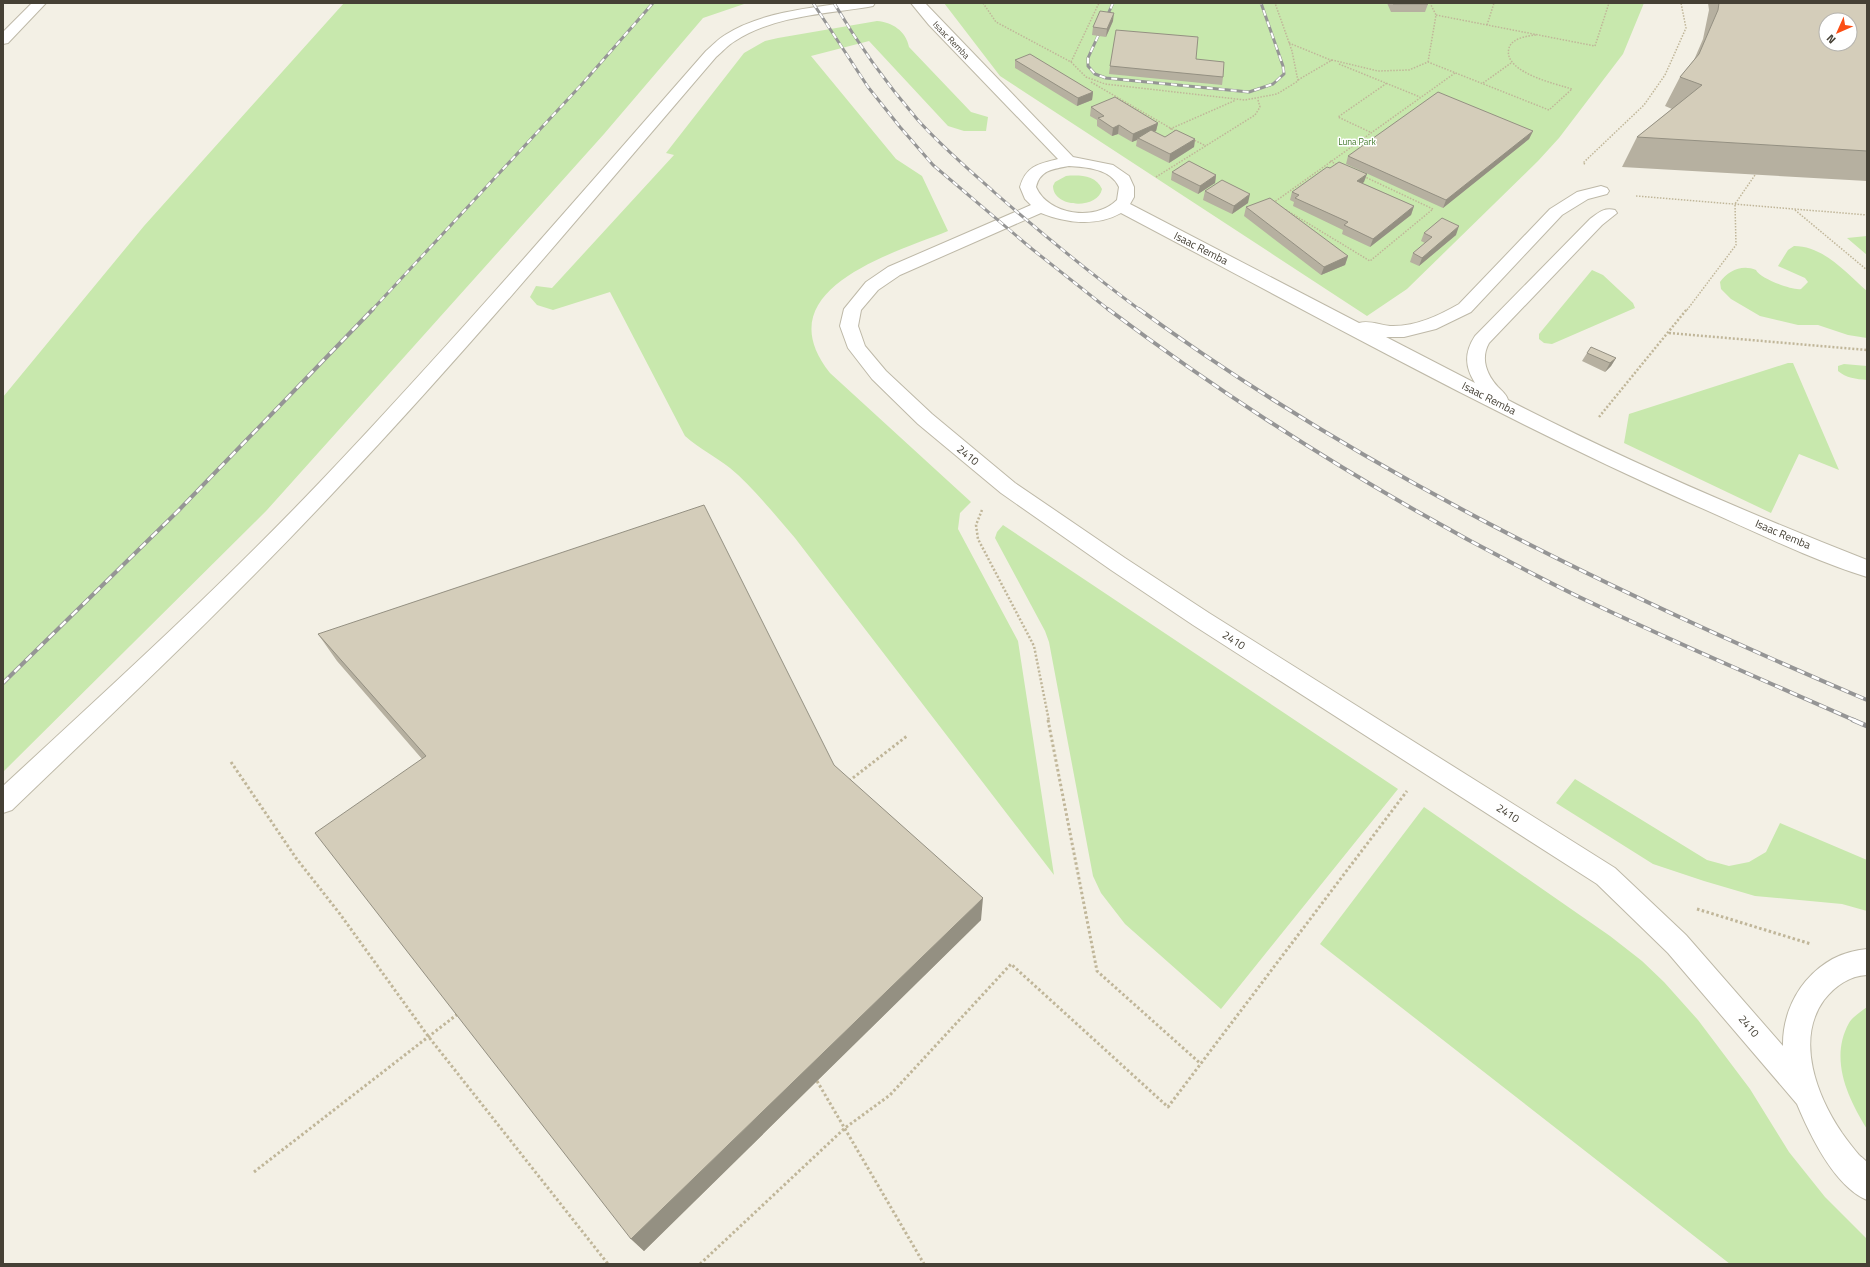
<svg xmlns="http://www.w3.org/2000/svg" width="1870" height="1267" font-family="'Titillium Web',sans-serif">
<style>
.green{fill:#c8e8ad}
.lines{fill:none;stroke-linecap:round;stroke-linejoin:round}
.minor-casing{stroke:#beb9a8;stroke-width:2}
.path-far2{stroke:#c0b699;stroke-width:1.5;stroke-dasharray:1.5 1.5;stroke-linecap:butt}
.path-far1{stroke:#c0b699;stroke-width:2.5;stroke-dasharray:2 2;stroke-linecap:butt}
.path{stroke:#c0b699;stroke-width:3;stroke-dasharray:2.5 2.5;stroke-linecap:butt}
.minor{fill:#fff;fill-rule:evenodd}
.rail-far2-casing{stroke:#959595;stroke-width:3}
.rail-far1-casing{stroke:#959595;stroke-width:4}
.rail-casing{stroke:#959595;stroke-width:5}
.rail-far2{stroke:#fff;stroke-width:2;stroke-dasharray:6;stroke-linecap:butt}
.rail-far1{stroke:#fff;stroke-width:2.5;stroke-dasharray:8;stroke-linecap:butt}
.rail{stroke:#fff;stroke-width:3.5;stroke-dasharray:11;stroke-linecap:butt}
.wall{fill:#b6b0a0}
.shaded-wall{fill:#949082}
.building{fill:#d4cdba;stroke:#949082;fill-rule:evenodd}
.labels{text-anchor:middle;stroke-width:3;stroke-linejoin:round;paint-order:stroke}
.far-street-label{font-size:9px;fill:#454035;stroke:#fff}
.far-park-label{font-size:9px;fill:#3e7728;stroke:#fff}
.street-label{font-size:11px;fill:#454035;stroke:#fff}
</style>
<rect width="100%" height="100%" fill="#f3f0e5"/>
<!-- green -->
<path class="green" d="M344,3H747L703,18L604,134L267,510L3,772V397L144,226Z
M944,3H1644L1623,54L1559,138L1538,161L1407,289L1367,316L1000,76Z
M877,21C892,22 906,31 909,47L971,112L988,117L986,131H964L948,126L869,41L811,56L896,159L922,176L948,231C891,254 764,290 830,373L971,502L960,513L958,529L1018,641L1054,875L795,538C774,514 754,488 730,468C716,457 700,449 685,436L610,292L553,310L537,305L530,297L536,286L552,288L674,155L666,153L744,53L765,41L778,38Z
M1066,176C1079,175 1096,175 1102,189C1098,210 1053,208 1053,186L1055,182Z
M1867,236V255L1847,238Z
M1794,246C1824,246 1846,273 1867,291V338L1848,335L1818,325H1798L1760,316L1731,299L1721,289L1720,282C1728,270 1743,264 1756,270C1759,278 1793,291 1801,289L1808,282L1805,278L1778,266L1788,250Z
M1592,270L1603,275L1633,303L1635,308L1552,344L1544,343L1539,339V334Z
M1788,363H1793L1839,470L1799,454L1771,513L1624,443L1629,414Z
M1844,364L1867,366V380C1856,379 1846,378 1838,371V366Z
M1003,525L1398,789L1221,1009L1125,924L1101,893L1093,876L1049,642L1045,631L995,538L997,532Z
M1575,779L1707,860L1729,866L1749,862L1766,852L1780,823L1867,860V911L1842,904L1755,896L1704,881L1653,864L1556,803Z
M1424,807L1610,936L1642,961L1664,982L1698,1020L1750,1089L1789,1152L1825,1197L1867,1239V1264H1730L1320,944Z
M1867,1007V1129C1848,1098 1829,1059 1849,1023C1852,1017 1862,1011 1867,1007Z"/>
<g class="lines">
<!-- minor casing -->
<g class="minor-casing">
<path id="minor" d="M32,3H46L8,43L3,44V32Z
M843,3H875L873,6L868,7C824,14 773,16 735,41C728,45 722,52 716,57C590,204 466,353 333,493C230,603 120,706 12,810L3,813V786C110,687 219,588 320,482C453,342 579,196 706,51C712,46 718,39 725,35C759,13 804,9 843,3Z
M911,3H925L1073,157L1113,165L1129,176L1134,187V197L1130,204L1359,323C1369,320 1380,325 1390,326C1415,327 1438,316 1459,304L1550,209L1577,192L1601,186L1607,188L1609,191L1607,194L1588,199L1562,215L1471,312L1436,329L1404,337H1386L1475,383C1465,367 1464,353 1475,336L1590,219C1598,213 1604,207 1615,210L1617,213L1602,225L1489,343C1480,359 1487,375 1498,387C1502,391 1507,395 1508,400C1624,460 1745,512 1867,560V577C1806,558 1748,528 1690,503C1496,417 1309,312 1121,213C1096,227 1066,223 1041,213L900,275L878,290L861,310L858,326L865,346L886,371L932,414L1015,483L1125,558L1209,613L1615,868L1686,935L1783,1046C1782,998 1817,953 1867,949V975C1849,976 1835,986 1824,1000C1795,1040 1817,1096 1842,1133C1847,1140 1853,1148 1859,1155C1861,1157 1866,1160 1867,1163C1870,1170 1867,1192 1867,1200C1834,1186 1810,1135 1797,1104L1668,953L1597,884L1193,625L1111,570L1001,493L918,424L872,379L848,348L840,326L844,309L866,282L888,267L1031,205L1025,199L1020,187C1026,166 1038,164 1058,159L929,25ZM1069,166C1087,167 1111,169 1119,187L1117,200C1095,222 1048,215 1036,187C1040,170 1053,169 1069,166Z"/>
</g>
<!-- path-far2 -->
<path class="path-far2" d="M983,3L996,22L1071,62L1086,77L1105,84L1245,100L1277,94L1298,81L1292,51L1275,3
M1436,15L1595,46L1609,3
M1487,25L1494,3
M1289,43L1333,61
M1071,62L1099,3
M1428,62L1436,15L1430,3
M1339,64L1420,97
M1298,80L1332,60L1378,71L1409,70L1428,62L1549,110L1572,89C1556,84 1502,72 1509,48C1512,38 1527,36 1536,35
M1091,82L1177,132
M1483,83L1511,63
M1170,129L1236,100
M1370,132L1338,117L1387,83
M1192,139L1206,146
M1330,161L1338,165
M1585,164L1583,163L1644,105L1665,75L1686,28L1681,3
M1156,177L1255,115L1260,107L1258,100
M1636,196L1867,215
M1273,203L1455,73
M1286,210L1370,261L1433,209L1363,176
M1795,210L1867,270
M1687,310L1736,245L1735,204L1755,175"/>
<!-- path-far1 -->
<path class="path-far1" d="M1669,333L1867,350
M1599,417L1687,309
M982,510L976,525L978,539L1034,646L1049,721"/>
<!-- path -->
<path class="path" d="M1048,720L1097,971L1201,1064
M231,762L296,858L340,914L428,1036L608,1264
M849,781L907,736
M1697,909L1811,944
M817,1081L924,1264
M254,1172L459,1013
M700,1264L845,1128L890,1095L1011,964L1168,1107L1407,791"/>
<!-- minor -->
<use href="#minor" class="minor"/>
<!-- rail-far2 casing -->
<g class="rail-far2-casing">
<path id="rail-far2" d="M813,3L868,87L900,127L933,165L1032,249L1109,310
M834,3C858,44 886,83 917,119C940,145 967,168 994,192C1041,233 1090,273 1140,310
M1113,3L1088,58V66L1095,74L1106,78L1249,92L1273,84L1284,74L1283,66L1261,3
M372,310L583,83L653,3"/>
</g>
<!-- rail-far1 casing -->
<g class="rail-far1-casing">
<path id="rail-far1" d="M1108,309C1255,419 1412,515 1577,596C1669,640 1763,680 1856,721
M1139,309C1363,472 1613,592 1867,700
M3,683L179,510L373,309"/>
</g>
<!-- rail casing -->
<g class="rail-casing">
<path id="rail" d="M1853,720L1867,726"/>
</g>
<!-- rail-far2 -->
<use href="#rail-far2" class="rail-far2"/>
<!-- rail-far1 -->
<use href="#rail-far1" class="rail-far1"/>
<!-- rail -->
<use href="#rail" class="rail"/>
</g>
<!-- wall -->
<path class="wall" d="M1387,3H1427L1428,4L1425,12H1391Z
M1708,3H1867V181L1622,167L1637,137L1672,109L1665,106L1680,77L1694,60L1703,39L1709,10Z
M1113,21L1106,37L1092,35L1093,27Z
M1196,59L1223,77L1222,85L1109,74L1110,66Z
M1015,60L1093,92L1092,100L1077,106L1015,68Z
M1091,107L1158,123L1156,131L1154,132L1165,137L1195,139L1194,147L1169,163L1136,146L1137,140L1132,142L1118,134L1112,136L1097,126V120L1090,116Z
M1533,131L1529,139L1443,208L1346,164L1348,156Z
M1330,168L1364,182L1362,183L1414,206L1411,215L1370,247L1342,234L1343,230L1293,206L1294,202L1290,200L1292,192Z
M1172,172L1216,175L1215,183L1198,194L1171,180Z
M1205,191L1248,203L1232,214L1203,200Z
M1246,207L1348,256L1345,265L1321,275L1244,216Z
M1424,233L1456,235L1419,266L1410,262L1413,253L1425,243L1421,241Z
M1587,353L1616,358L1611,366L1605,372L1582,361Z
M318,634L834,765L981,920L644,1251L631,1239L422,759L337,661Z"/>
<!-- shaded-wall -->
<path class="shaded-wall" d="M1114,13L1113,21L1106,37L1107,29Z
M1093,92L1092,100L1077,106L1078,98Z
M1158,123L1156,131L1139,139L1138,138L1137,140L1132,142L1133,134Z
M1119,125L1118,134L1112,136L1113,128Z
M1533,131L1529,139L1443,208L1446,200Z
M1195,139L1194,147L1169,163L1170,154Z
M1367,174L1364,182L1355,189L1357,181Z
M1216,175L1215,183L1198,194L1200,186Z
M1250,194L1248,203L1232,214L1234,206Z
M1414,206L1411,215L1370,247L1373,239Z
M1459,226L1456,235L1419,266L1422,258Z
M1348,256L1345,265L1321,275L1324,267Z
M1616,358L1611,366L1605,372L1610,363Z
M983,898L981,920L644,1251L631,1239Z"/>
<!-- building -->
<path class="building" d="M1393,3H1427L1428,4H1393Z
M1719,3H1867V151L1637,137L1702,85L1680,77L1699,54L1718,10ZM1826,20H1850V44H1826Z
M1100,11L1114,13L1107,29L1093,27Z
M1116,30L1198,37L1196,59L1224,62L1223,77L1110,66Z
M1030,54L1093,92L1078,98L1015,60Z
M1438,92L1533,131L1446,200L1348,156Z
M1115,97L1158,123L1133,134L1119,125L1113,128L1098,118L1104,116L1091,107Z
M1151,130L1165,137L1176,130L1195,139L1170,154L1138,138Z
M1189,161L1216,175L1200,186L1172,172Z
M1339,162L1367,174L1357,181L1414,206L1373,239L1344,225L1348,222L1295,198L1299,195L1292,192L1327,167L1330,168Z
M1222,180L1250,194L1234,206L1205,191Z
M1270,198L1348,256L1324,267L1246,207Z
M1442,218L1459,226L1422,258L1413,253L1432,237L1424,233Z
M1591,347L1616,358L1610,363L1587,353Z
M704,505L834,765L983,898L631,1239L315,833L426,756L318,634Z"/>
<g class="labels">
<!-- far-street labels -->
<g class="far-street-label">
<text transform="translate(951 40) rotate(46)" y="3">Isaac Remba</text>
</g>
<!-- far-park labels -->
<g class="far-park-label">
<text x="1357" y="145">Luna Park</text>
</g>
<!-- street labels -->
<g class="street-label">
<text transform="translate(1201 248) rotate(27)" y="4">Isaac Remba</text>
<text transform="translate(1489 398) rotate(27)" y="4">Isaac Remba</text>
<text transform="translate(968 455) rotate(39)" y="4">2410</text>
<text transform="translate(1783 534) rotate(23)" y="4">Isaac Remba</text>
<text transform="translate(1234 640) rotate(32)" y="4">2410</text>
<text transform="translate(1508 813) rotate(33)" y="4">2410</text>
<text transform="translate(1749 1026) rotate(50)" y="4">2410</text>
</g>
</g>
<!-- border -->
<rect width="1870" height="1267" fill="none" stroke="#454035" stroke-width="8"/>
<!-- north arrow -->
<g transform="translate(1838 32) rotate(225)"><circle r="19" fill="#ffffff" stroke="#b5b3ae"/>
<path d="M0-3L7 15L0 10L-7 15Z" fill="#fb4d14"/>
<text y="-6" font-size="11" font-weight="bold" text-anchor="middle" fill="#454035">N</text>
</g>
</svg>
